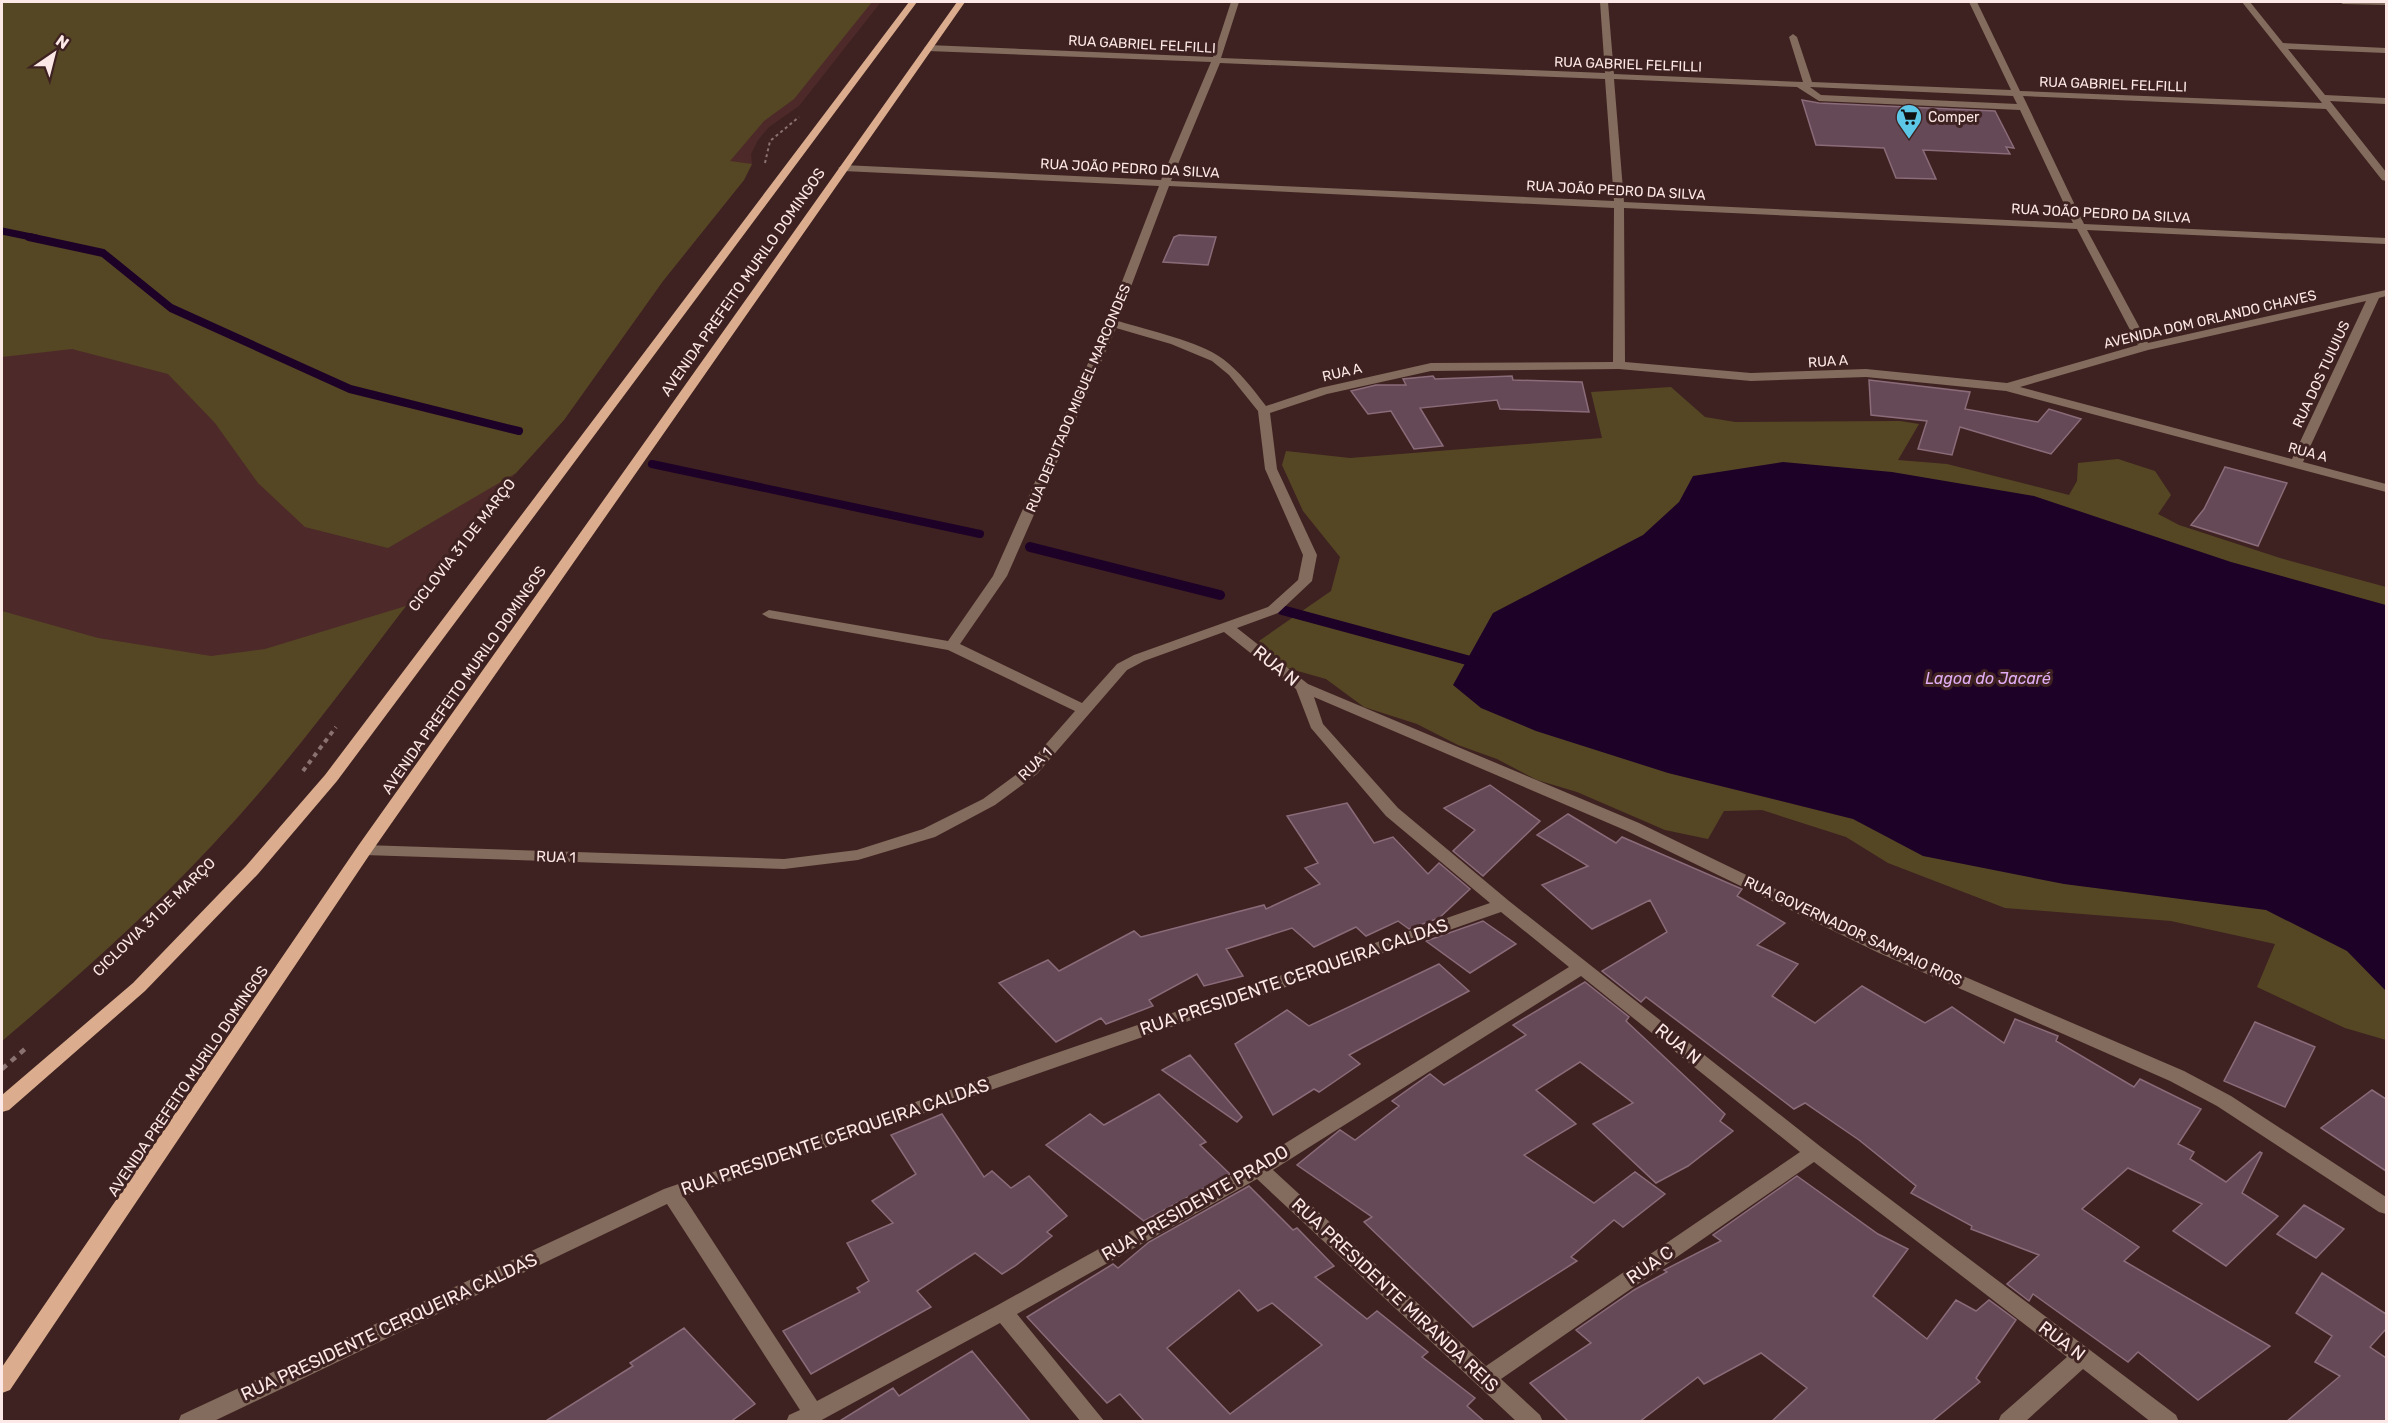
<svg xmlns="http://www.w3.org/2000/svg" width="2388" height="1423" font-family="Rubik,sans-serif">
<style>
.built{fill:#4d2a29}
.green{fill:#564724}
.water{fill:#1e0127}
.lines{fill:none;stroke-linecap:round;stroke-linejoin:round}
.stream-far2{stroke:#1e0127;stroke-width:7}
.stream-far1{stroke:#1e0127;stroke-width:8}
.stream{stroke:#1e0127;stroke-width:10}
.building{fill:#654956;stroke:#8a6b79;stroke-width:1.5;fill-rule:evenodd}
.path-far2{stroke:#8a7270;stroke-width:2;stroke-dasharray:3 3;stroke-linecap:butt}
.path-far1{stroke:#8a7270;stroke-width:4;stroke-dasharray:4.5 4.5;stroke-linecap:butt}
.path{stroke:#8a7270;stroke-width:4.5;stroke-dasharray:6 6;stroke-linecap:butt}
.minor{fill:#836c5d;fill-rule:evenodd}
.major{fill:#dbad8e;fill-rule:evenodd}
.labels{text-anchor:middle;stroke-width:6;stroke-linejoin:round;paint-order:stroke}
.far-street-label{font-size:14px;fill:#fce8e6;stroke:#3e2221}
.far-poi-label{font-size:14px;fill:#fce8e6;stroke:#3e2221;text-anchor:start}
.street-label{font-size:15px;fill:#fce8e6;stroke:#3e2221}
.water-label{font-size:16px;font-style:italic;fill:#e1acf3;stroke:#3e2221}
.near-street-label{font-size:18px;fill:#fce8e6;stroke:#3e2221}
</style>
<rect width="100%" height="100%" fill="#3e2221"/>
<!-- built -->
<path class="built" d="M2,2H881L799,106L769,127L758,140L751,154L752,164L744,180L663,281L564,420L516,473L406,606L301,743L236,820L130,928L2,1041Z"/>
<!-- green -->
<path class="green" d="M2,2H872L794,99L764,121L730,161L752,164L744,180L663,281L564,420L516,473L388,548L305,527L258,483L215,423L168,374L72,349L2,357Z
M1671,387L1705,417L1735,422L1900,421L1919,424L1898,460L1947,464L2069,495L2077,481L2078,463L2118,459L2155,471L2171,495L2158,514L2179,525L2280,558L2386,587V1040L2345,1028L2257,987L2275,944L2171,921L2005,908L1888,863L1846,837L1762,810L1724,811L1708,839L1665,830L1577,792L1537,780L1497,759L1458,745L1417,724L1364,707L1326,679L1280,666L1259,641L1331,591L1340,557L1303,511L1282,465L1286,451L1350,458L1602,438L1591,392Z
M406,606C351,678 297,752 236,819C164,900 84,972 2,1041V611L98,638L211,656L265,649Z"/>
<!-- water -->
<path class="water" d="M1783,462L1892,472L2034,496L2231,562L2386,605V991L2347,951L2266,910L2064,884L1923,856L1853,819L1668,773L1536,731L1481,708L1453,685L1493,613L1643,535L1679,502L1693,476Z"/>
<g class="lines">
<!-- stream-far2 -->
<path class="stream-far2" d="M2,231L36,238"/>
<!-- stream-far1 -->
<path class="stream-far1" d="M29,237L103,253L171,308L350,389L519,431
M652,464L980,534"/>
<!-- stream -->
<path class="stream" d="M1030,547L1220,595
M1282,610L1478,663"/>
</g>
<!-- building -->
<path class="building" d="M1802,100L1819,103L1995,111L2014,148L2006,147L2010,154L1923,150L1936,179L1896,178L1884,148L1816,145Z
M1179,235L1216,237L1208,265L1163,262L1174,237Z
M1433,376L1435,379L1512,376L1513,380L1582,382L1589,412L1500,409L1497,400L1420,408L1443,446L1414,449L1391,411L1368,414L1351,391L1376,385H1406L1403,379Z
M1869,380L1970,392L1965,409L2038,422L2049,409L2081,419L2051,454L1960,427L1952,455L1918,449L1927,421L1871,415Z
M2225,467L2287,483L2258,546L2191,525L2204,509Z
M1490,785L1540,821L1483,876L1453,851L1475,830L1444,808Z
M1347,803L1374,843L1393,837L1428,874L1439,863L1470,889L1439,918L1409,929L1398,921L1366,936L1356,927L1314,947L1292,928L1226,949L1243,976L1204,986L1197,974L1149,1000L1153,1006L1106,1024L1101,1018L1056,1042L999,983L1048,960L1059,971L1134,931L1141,937L1264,905L1266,909L1320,884L1305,868L1318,863L1287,816Z
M1568,814L1616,843L1622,837L1742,889L1737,896L1785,923L1757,945L1798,964L1772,996L1815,1023L1862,986L1925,1023L1952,1007L2004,1043L2015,1019L2058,1036L2056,1041L2134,1087L2140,1079L2201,1109L2178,1144L2194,1152L2190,1159L2226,1182L2260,1152L2262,1153L2242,1193L2278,1216L2226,1266L2173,1231L2202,1204L2128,1168L2082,1209L2139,1247L2124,1261L2270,1346L2198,1400L2138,1352L2128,1362L2033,1294L2029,1301L2007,1284L2039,1255L1971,1229L1972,1226L1911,1193L1916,1186L1859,1140L1805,1103L1794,1109L1646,997L1641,1002L1602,971L1667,932L1650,900L1592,929L1542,885L1588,866L1537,835Z
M1483,921L1516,944L1470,973L1426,941Z
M1439,964L1469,991L1349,1055L1360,1064L1319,1092L1314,1089L1273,1115L1235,1044L1287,1010L1309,1026Z
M1585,982L1629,1017L1626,1021L1725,1114L1720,1121L1733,1131L1688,1166L1656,1183L1593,1124L1633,1103L1580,1062L1536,1090L1576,1124L1524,1155L1594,1203L1635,1172L1665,1194L1623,1227L1614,1220L1571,1257L1577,1261L1473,1327L1364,1222L1372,1217L1297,1165L1340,1130L1355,1140L1399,1106L1392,1101L1430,1074L1444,1085L1526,1035L1513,1025Z
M2255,1022L2315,1047L2285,1107L2224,1081Z
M1190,1055L1242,1117L1237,1122L1162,1070Z
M2372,1090L2386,1099V1171L2321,1128Z
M1159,1094L1206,1142L1200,1145L1230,1174L1144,1221L1046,1145L1090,1114L1104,1125Z
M942,1114L984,1177L992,1171L1011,1188L1029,1176L1067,1216L1047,1232L1052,1236L1015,1266L1002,1274L975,1253L917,1291L931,1307L811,1374L783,1331L860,1292L857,1288L869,1281L847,1243L893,1223L872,1201L916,1174L891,1135Z
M1797,1176L1878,1234L1908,1249L1873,1296L1927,1339L1956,1300L1976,1311L1989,1300L2016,1320L1976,1378L1980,1382L1931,1422H1771L1807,1388L1761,1353L1704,1384L1698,1377L1639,1422H1569L1530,1383L1591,1343L1576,1330L1634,1290L1667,1272L1664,1270L1721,1241L1713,1235Z
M1249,1186L1293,1230L1297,1228L1334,1266L1315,1277L1367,1319L1377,1311L1428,1352L1422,1357L1475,1398L1467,1406L1485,1422H1145L1120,1394L1107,1403L1027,1317L1113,1264L1118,1268L1149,1242ZM1239,1290L1258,1311L1272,1303L1322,1345L1230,1414L1167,1348Z
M2304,1205L2344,1229L2316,1258L2277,1234Z
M2322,1273L2386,1314V1329L2370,1347L2386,1358V1422H2286L2340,1376L2315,1362L2332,1336L2296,1313Z
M684,1328L755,1404L730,1422H544L633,1366L630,1363Z
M972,1351L1031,1422H838L893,1388L899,1396Z"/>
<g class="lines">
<!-- path-far2 -->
<path class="path-far2" d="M765,163L770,141L799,117"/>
<!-- path-far1 -->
<path class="path-far1" d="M303,771L336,727"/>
<!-- path -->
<path class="path" d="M2,1069L25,1049"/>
<!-- minor -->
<path class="minor" d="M1231,2H1239L1221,58L1605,73L1600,2H1608L1614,74L1803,82L1789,37L1793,34L1797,37L1812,82L2011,90L1969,2H1977L2020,91L2322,103L2242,2H2250L2283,43L2386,48V53L2288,49L2325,95L2386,98V104L2330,101L2386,172V181L2382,180L2326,109L2023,96L2084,224L2386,238V244L2087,230L2148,343L2386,290V296L2379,298L2303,462L2386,484V492L2006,391L1866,377L1751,381L1619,369L1431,371L1327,394L1270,413L1277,469L1317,555L1312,581L1278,613L1237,628L1308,684L1639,823L1891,945L2184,1071L2231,1096L2386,1197V1214L2379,1212L2217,1106L2170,1081L1879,953L1627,831L1314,697L1323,724L1398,808L1509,901L1821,1147L2176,1415L2179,1422H2151L2083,1369L2025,1422H1998L2001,1415L2067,1357L1814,1162L1501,1379L1540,1415L1543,1422H1517L1257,1179L1017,1314L1105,1422H1081L1000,1323L818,1422H786L789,1415L800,1410L667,1204L212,1422H178L181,1415L664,1189L1490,903L1386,816L1311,728L1296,689L1224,632L1144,661L1127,670L1037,774L995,805L935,837L858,860L784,869L364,855L356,850L364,845L784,859L857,850L923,829L983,799L1025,768L1075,711L948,650L769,618L762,614L769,610L948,641L993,576L1106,323L1159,186L843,171L838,168L843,165L1161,180L1211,62L928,51L924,48L928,45L1213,57ZM1220,63L1605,79L1614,201L1171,181ZM1614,79L1797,87L1819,101L2020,110L2073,223L1624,202ZM1810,87L2013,96L2017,104L1821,95ZM1169,186L1614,208L1613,362L1431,363L1320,388L1266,406C1253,389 1240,372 1223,359C1199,341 1147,330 1118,321ZM1624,208L2077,229L2138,345L2007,383L1866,369L1751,373L1625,362ZM2366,301L2292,459L2020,387L2148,350ZM1116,328L1171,344L1212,361L1229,375L1258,411L1265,469L1303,555L1298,580L1268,607L1134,655L1117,664L1082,703L960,644L1007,576ZM1501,912L1569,967L1252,1164L996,1306L817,1401L684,1197ZM1581,976L1800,1152L1486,1366L1273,1170Z
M2339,2H2386V5L2343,4Z"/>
<!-- major -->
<path class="major" d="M909,2H917L337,781L258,874L145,991L9,1110L2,1112V1095L133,983L246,866L325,775Z
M957,2H965L370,854L10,1390L2,1393V1367L358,846Z"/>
</g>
<!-- icons -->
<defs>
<g id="supermarket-pin" transform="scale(1.35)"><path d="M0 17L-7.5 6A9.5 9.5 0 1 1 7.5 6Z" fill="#5cc7e7" stroke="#3e2221"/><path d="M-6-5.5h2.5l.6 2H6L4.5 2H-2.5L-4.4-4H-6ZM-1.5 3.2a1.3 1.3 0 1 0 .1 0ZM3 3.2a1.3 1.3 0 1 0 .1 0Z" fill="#111"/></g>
</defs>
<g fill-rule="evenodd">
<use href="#supermarket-pin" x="1909" y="117"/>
</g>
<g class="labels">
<!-- far-street labels -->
<g class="far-street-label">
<text transform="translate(1142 44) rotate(3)" y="5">RUA GABRIEL FELFILLI</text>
<text transform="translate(1628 64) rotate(2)" y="5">RUA GABRIEL FELFILLI</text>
<text transform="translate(2113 84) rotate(2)" y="5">RUA GABRIEL FELFILLI</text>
<text transform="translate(1130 168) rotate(3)" y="5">RUA JOÃO PEDRO DA SILVA</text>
<text transform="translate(1616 190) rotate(3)" y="5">RUA JOÃO PEDRO DA SILVA</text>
<text transform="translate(2101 213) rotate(3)" y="5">RUA JOÃO PEDRO DA SILVA</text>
<text transform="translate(2210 319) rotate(-13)" y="5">AVENIDA DOM ORLANDO CHAVES</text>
<text transform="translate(1828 361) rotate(-4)" y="5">RUA A</text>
<text transform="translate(1342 372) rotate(-13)" y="5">RUA A</text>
<text transform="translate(2321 374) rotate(-65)" y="5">RUA DOS TUIUIUS</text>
<text transform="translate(1078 398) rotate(-67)" y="5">RUA DEPUTADO MIGUEL MARCONDES</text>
<text transform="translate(2308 452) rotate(15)" y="5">RUA A</text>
</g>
<!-- far-poi labels -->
<g class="far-poi-label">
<text x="1928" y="122">Comper</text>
</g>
<!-- street labels -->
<g class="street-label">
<text transform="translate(743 282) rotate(-55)" y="5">AVENIDA PREFEITO MURILO DOMINGOS</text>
<text transform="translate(462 545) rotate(-52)" y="5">CICLOVIA 31 DE MARÇO</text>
<text transform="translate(464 680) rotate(-55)" y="5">AVENIDA PREFEITO MURILO DOMINGOS</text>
<text transform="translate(1035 764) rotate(-44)" y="5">RUA 1</text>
<text transform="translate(556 857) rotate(2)" y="5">RUA 1</text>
<text transform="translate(154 917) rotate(-44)" y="5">CICLOVIA 31 DE MARÇO</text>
<text transform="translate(1853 931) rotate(25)" y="5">RUA GOVERNADOR SAMPAIO RIOS</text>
<text transform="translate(188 1081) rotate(-56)" y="5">AVENIDA PREFEITO MURILO DOMINGOS</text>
</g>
<!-- water labels -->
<g class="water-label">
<text x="1988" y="684">Lagoa do Jacaré</text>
</g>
<!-- near-street labels -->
<g class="near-street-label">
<text transform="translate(1276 666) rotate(39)" y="6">RUA N</text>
<text transform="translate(1294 977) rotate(-19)" y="6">RUA PRESIDENTE CERQUEIRA CALDAS</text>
<text transform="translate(1678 1044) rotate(39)" y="6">RUA N</text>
<text transform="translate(835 1137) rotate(-19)" y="6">RUA PRESIDENTE CERQUEIRA CALDAS</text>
<text transform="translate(1195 1203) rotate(-30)" y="6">RUA PRESIDENTE PRADO</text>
<text transform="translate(1650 1265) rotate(-35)" y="6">RUA C</text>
<text transform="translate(1395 1295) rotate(43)" y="6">RUA PRESIDENTE MIRANDA REIS</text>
<text transform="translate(389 1327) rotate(-25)" y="6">RUA PRESIDENTE CERQUEIRA CALDAS</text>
<text transform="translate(2062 1341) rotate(37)" y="6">RUA N</text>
</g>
</g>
<!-- border -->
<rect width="2388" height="1423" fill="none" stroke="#fce8e6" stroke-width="6"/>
<!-- north arrow -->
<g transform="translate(54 54) rotate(35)" stroke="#3e2221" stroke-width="4.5" paint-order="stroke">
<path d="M0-4.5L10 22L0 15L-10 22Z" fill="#fce8e6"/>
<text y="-9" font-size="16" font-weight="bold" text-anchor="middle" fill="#fce8e6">N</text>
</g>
</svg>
